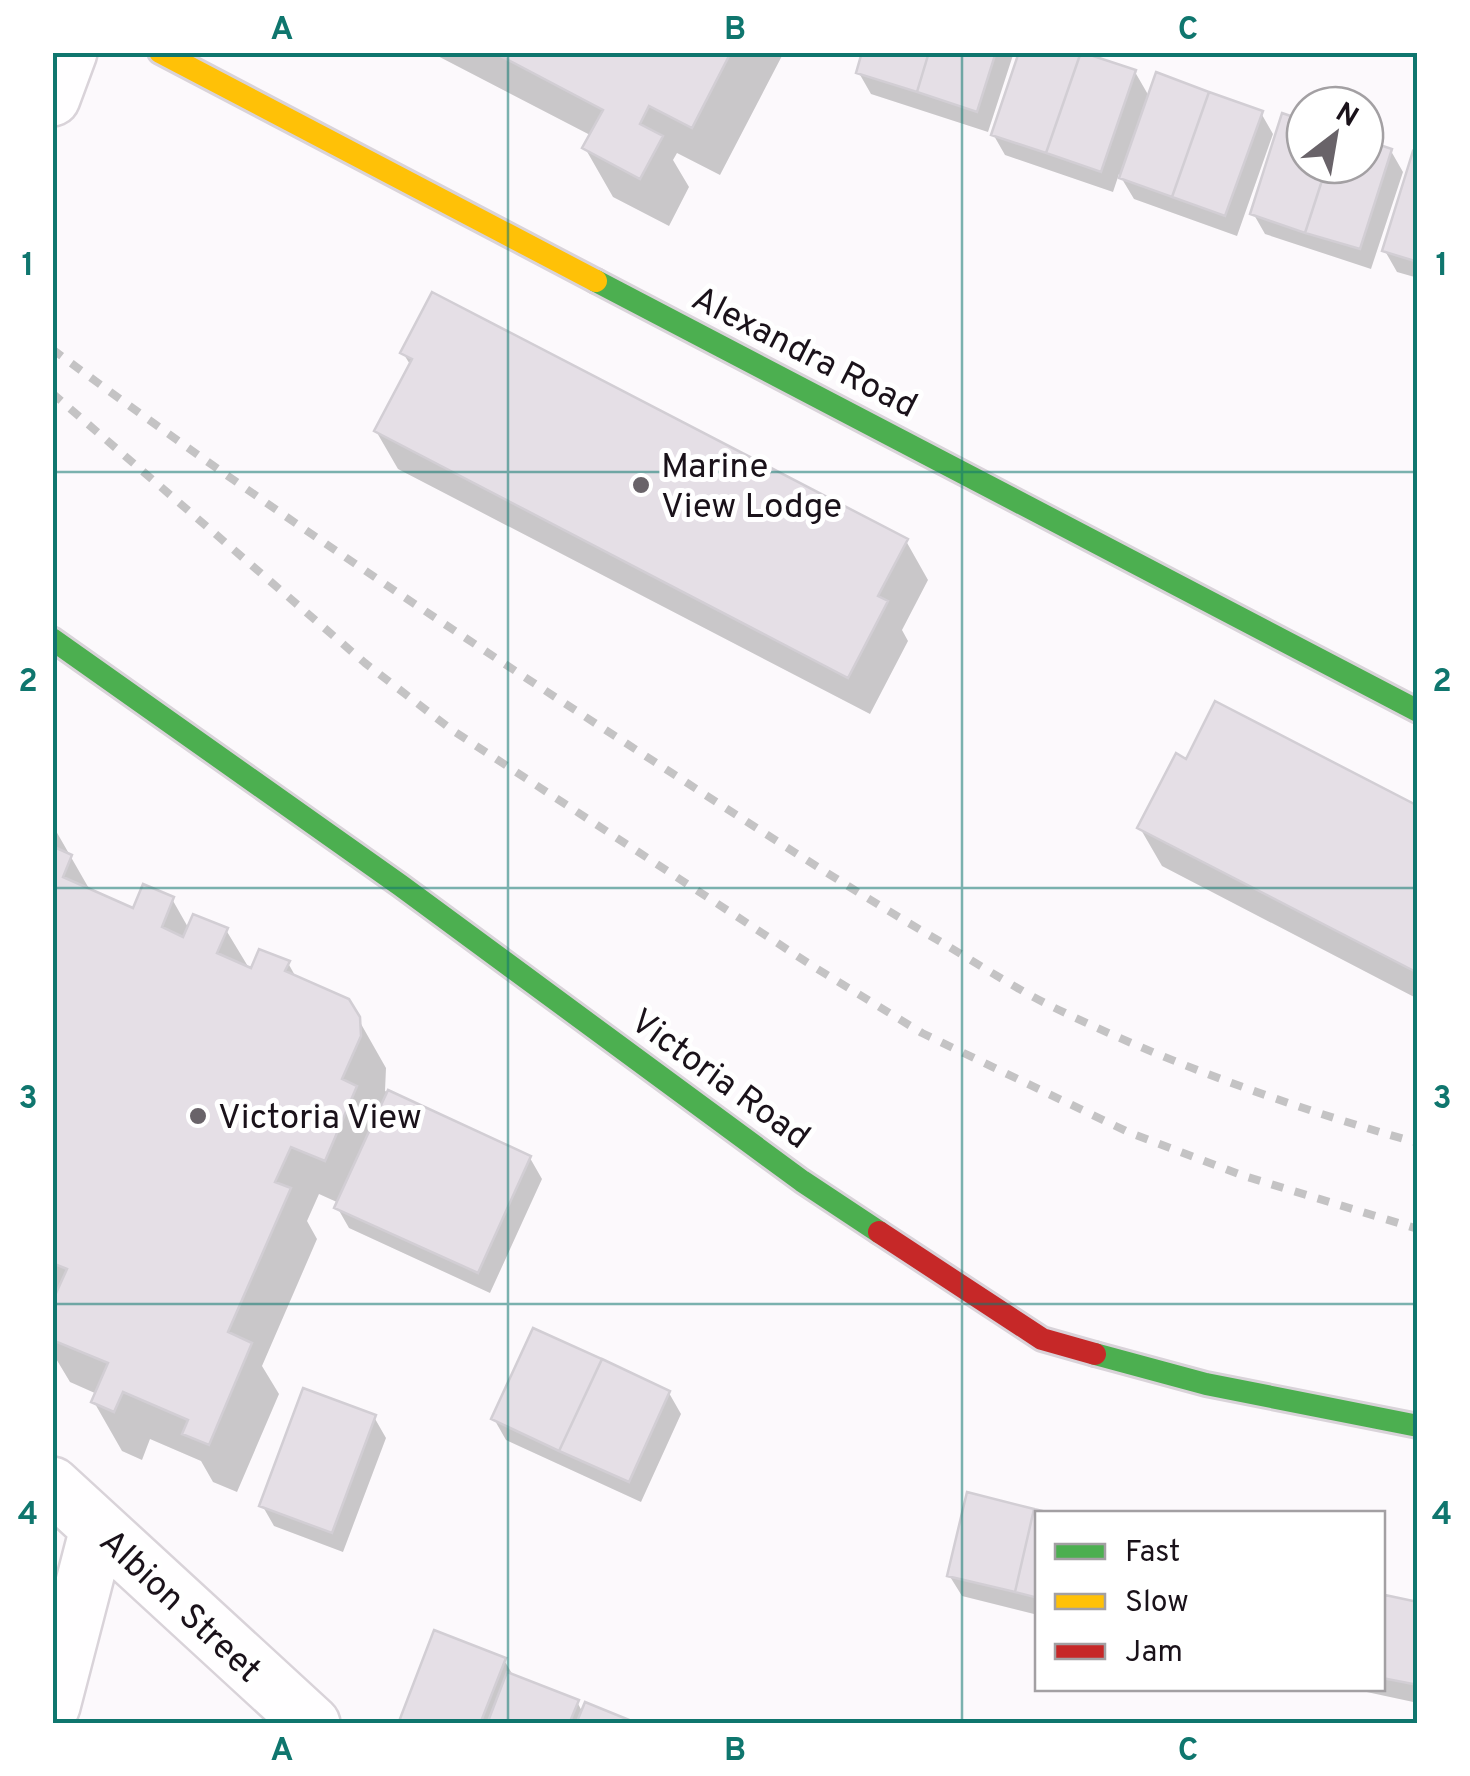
<svg xmlns="http://www.w3.org/2000/svg" width="1470" height="1776" font-family="Overpass,sans-serif">
<style>
.shadow{fill:#0003}
.building{fill:#e5dfe6;stroke:#d2ced4;stroke-width:2.5}
.lines{fill:none;stroke-linecap:round;stroke-linejoin:round}
.street-casing{stroke:#d9d3d9;stroke-width:60}
.fast-casing{stroke:#d9d3d9;stroke-width:28}
.slow-casing{stroke:#d9d3d9;stroke-width:28}
.jam-casing{stroke:#d9d3d9;stroke-width:28}
.street{stroke:#fffeff;stroke-width:55}
.fast{stroke:#4caf50;stroke-width:22}
.slow{stroke:#ffc107;stroke-width:22}
.jam{stroke:#c62828;stroke-width:22}
.rail{stroke:#c4c3c4;stroke-width:8;stroke-dasharray:12 12;stroke-linecap:butt}
.grid{fill:none;stroke:#0f766e;stroke-width:2.5;stroke-opacity:0.55}
.poi-dot{fill:#696369;stroke:#fff;stroke-width:4}
.labels{text-anchor:middle;stroke-width:10;stroke-linejoin:round;paint-order:stroke}
.street-label{font-size:35px;fill:#1a121a;stroke:#fff}
.poi-label{font-size:35px;fill:#1a121a;stroke:#fff;text-anchor:start}
.neatline{fill:none;stroke:#0f766e;stroke-width:4}
.grid-label{font-size:32px;text-anchor:middle;font-weight:bold;fill:#0f766e}
</style>
<rect width="100%" height="100%" fill="#fcf9fc"/>
<!-- shadow -->
<path class="shadow" d="M430,52H784L720,175L677,153L673,160L689,187L669,226L613,197L585,148L592,136Z
M865,52H1014L988,132L871,94L859,73Z
M1135,72L1150,98L1261,113L1273,134L1237,236L1134,199L1119,174L1113,192L1005,155L993,134Z
M1305,123V165H1365V143L1391,151L1403,172L1371,269L1265,234L1253,213Z
M1418,155V278L1397,272L1385,251Z
M403,353L906,541L928,580L902,630L908,641L870,714L398,469L376,431L411,366Z
M1187,762L1418,808V999L1162,866L1140,828Z
M52,824L91,892L134,911L172,899L189,929L226,930L252,973L288,963L297,979L348,1001L386,1068L385,1091L530,1158L542,1179L490,1293L349,1228L337,1207L339,1203L319,1194L307,1221L317,1239L262,1366L279,1394L237,1492L213,1482L201,1461L150,1439L142,1460L122,1451L94,1402L97,1394L70,1382L52,1352V1308L58,1293L52,1283Z
M669,1393L681,1414L641,1502L506,1440L494,1419Z
M374,1417L386,1438L343,1552L274,1526L262,1505Z
M1038,1514V1615L962,1596L949,1575Z
M1382,1597L1418,1604V1703L1348,1688H1382Z
M504,1660L514,1677L577,1702L583,1713L632,1724H401Z"/>
<!-- building -->
<path class="building" d="M493,52H731L692,128L649,106L640,124L663,136L640,179L582,148L603,110Z
M862,52H929L917,92L856,73Z
M929,52H996L977,112L917,92Z
M1019,52H1081L1046,153L991,135Z
M1081,52L1136,70L1101,172L1046,153Z
M1156,72L1209,92L1172,197L1119,178Z
M1209,92L1263,111L1225,216L1172,197Z
M1282,113L1305,121V165H1327L1305,233L1250,214Z
M1365,140L1392,149L1360,249L1305,233L1327,165H1365Z
M1413,151L1418,153V262L1382,251Z
M432,292L908,539L878,596L888,601L848,678L374,431L412,359L400,353Z
M1215,701L1418,806V973L1137,828L1176,753L1186,759Z
M52,846L72,855L63,877L133,908L143,884L174,897L162,927L183,937L193,914L228,928L217,953L251,968L259,949L290,961L285,971L349,999L360,1017L361,1036L342,1079L357,1086L325,1161L291,1147L275,1182L291,1188L228,1332L252,1343L209,1445L182,1434L188,1420L123,1392L114,1412L91,1402L108,1363L52,1340V1302L67,1269L52,1263Z
M388,1090L531,1156L478,1273L334,1208Z
M533,1328L602,1359L559,1451L491,1419Z
M602,1359L670,1391L629,1482L559,1451Z
M303,1388L376,1415L332,1533L259,1506Z
M967,1492L1034,1509L1015,1592L947,1576Z
M1034,1509L1055,1514H1038V1598L1015,1592Z
M1385,1595L1418,1602V1685L1382,1678Z
M434,1630L506,1658L480,1724H398Z
M507,1672L579,1700L569,1724H487Z
M585,1702L639,1724H576Z"/>
<g class="lines">
<!-- street casing -->
<g class="street-casing">
<path id="street" d="M52,98L69,52
M52,1485L312,1724
M52,1706L98,1529"/>
</g>
<!-- fast casing -->
<g class="fast-casing">
<path id="fast" d="M596,281L1418,711
M52,639L400,885L802,1181L879,1232
M1095,1354L1206,1384L1418,1426"/>
</g>
<!-- slow casing -->
<g class="slow-casing">
<path id="slow" d="M160,52L596,281"/>
</g>
<!-- jam casing -->
<g class="jam-casing">
<path id="jam" d="M879,1232L1042,1339L1095,1354"/>
</g>
<!-- street -->
<use href="#street" class="street"/>
<!-- fast -->
<use href="#fast" class="fast"/>
<!-- slow -->
<use href="#slow" class="slow"/>
<!-- jam -->
<use href="#jam" class="jam"/>
<!-- rail -->
<path class="rail" d="M52,349C243,491 439,622 638,751C738,816 838,882 941,942C980,965 1019,991 1059,1010C1175,1066 1294,1108 1418,1143
M52,393L365,663L452,730L811,965L922,1033L1128,1132L1244,1176L1418,1229"/>
</g>
<!-- grid -->
<path class="grid" d="M508,52V1724M962,52V1724M52,472H1418M52,888H1418M52,1304H1418"/>
<!-- markers -->
<g class="poi-dot">
<circle cx="641" cy="485" r="10"/>
<circle cx="198" cy="1116" r="10"/>
</g>
<g class="labels">
<!-- street labels -->
<g class="street-label">
<text transform="translate(805 351) rotate(27)" y="12">Alexandra Road</text>
<text transform="translate(721 1078) rotate(36)" y="12">Victoria Road</text>
<text transform="translate(181 1605) rotate(43)" y="12">Albion Street</text>
</g>
<!-- poi labels -->
<g class="poi-label">
<text x="661" y="477">Marine<tspan x="661" dy="40">View Lodge</tspan></text>
<text x="218" y="1128">Victoria View</text>
</g>
</g>
<!-- border -->
<rect width="1470" height="1776" fill="none" stroke="#ffffff" stroke-width="110"/>
<!-- legend -->
<rect x="1035" y="1511" width="350" height="180" fill="#ffffff" stroke="#a3a0a3" stroke-width="2.5"/>
<rect x="1055" y="1544" width="50" height="15" fill="#4caf50" stroke="#a3a0a3" stroke-width="2.5"/>
<text x="1125" y="1561" font-size="30" fill="#1a121a">Fast</text>
<rect x="1055" y="1594" width="50" height="15" fill="#ffc107" stroke="#a3a0a3" stroke-width="2.5"/>
<text x="1125" y="1611" font-size="30" fill="#1a121a">Slow</text>
<rect x="1055" y="1644" width="50" height="15" fill="#c62828" stroke="#a3a0a3" stroke-width="2.5"/>
<text x="1125" y="1661" font-size="30" fill="#1a121a">Jam</text>
<!-- north arrow -->
<g transform="translate(1335 135) rotate(31)"><circle r="48" fill="#ffffff" stroke="#a3a0a3" stroke-width="2.5"/>
<path d="M0-8L18 38L0 25L-18 38Z" fill="#696369"/>
<text y="-15" font-size="28" font-weight="bold" text-anchor="middle" fill="#1a121a">N</text>
</g>
<rect x="55" y="55" width="1360" height="1666" class="neatline"/>
<g class="grid-label">
<text x="282" y="39">A</text>
<text x="735" y="39">B</text>
<text x="1188" y="39">C</text>
<text x="28" y="275">1</text>
<text x="1442" y="275">1</text>
<text x="28" y="691">2</text>
<text x="1442" y="691">2</text>
<text x="28" y="1108">3</text>
<text x="1442" y="1108">3</text>
<text x="28" y="1524">4</text>
<text x="1442" y="1524">4</text>
<text x="282" y="1760">A</text>
<text x="735" y="1760">B</text>
<text x="1188" y="1760">C</text>
</g>
</svg>
